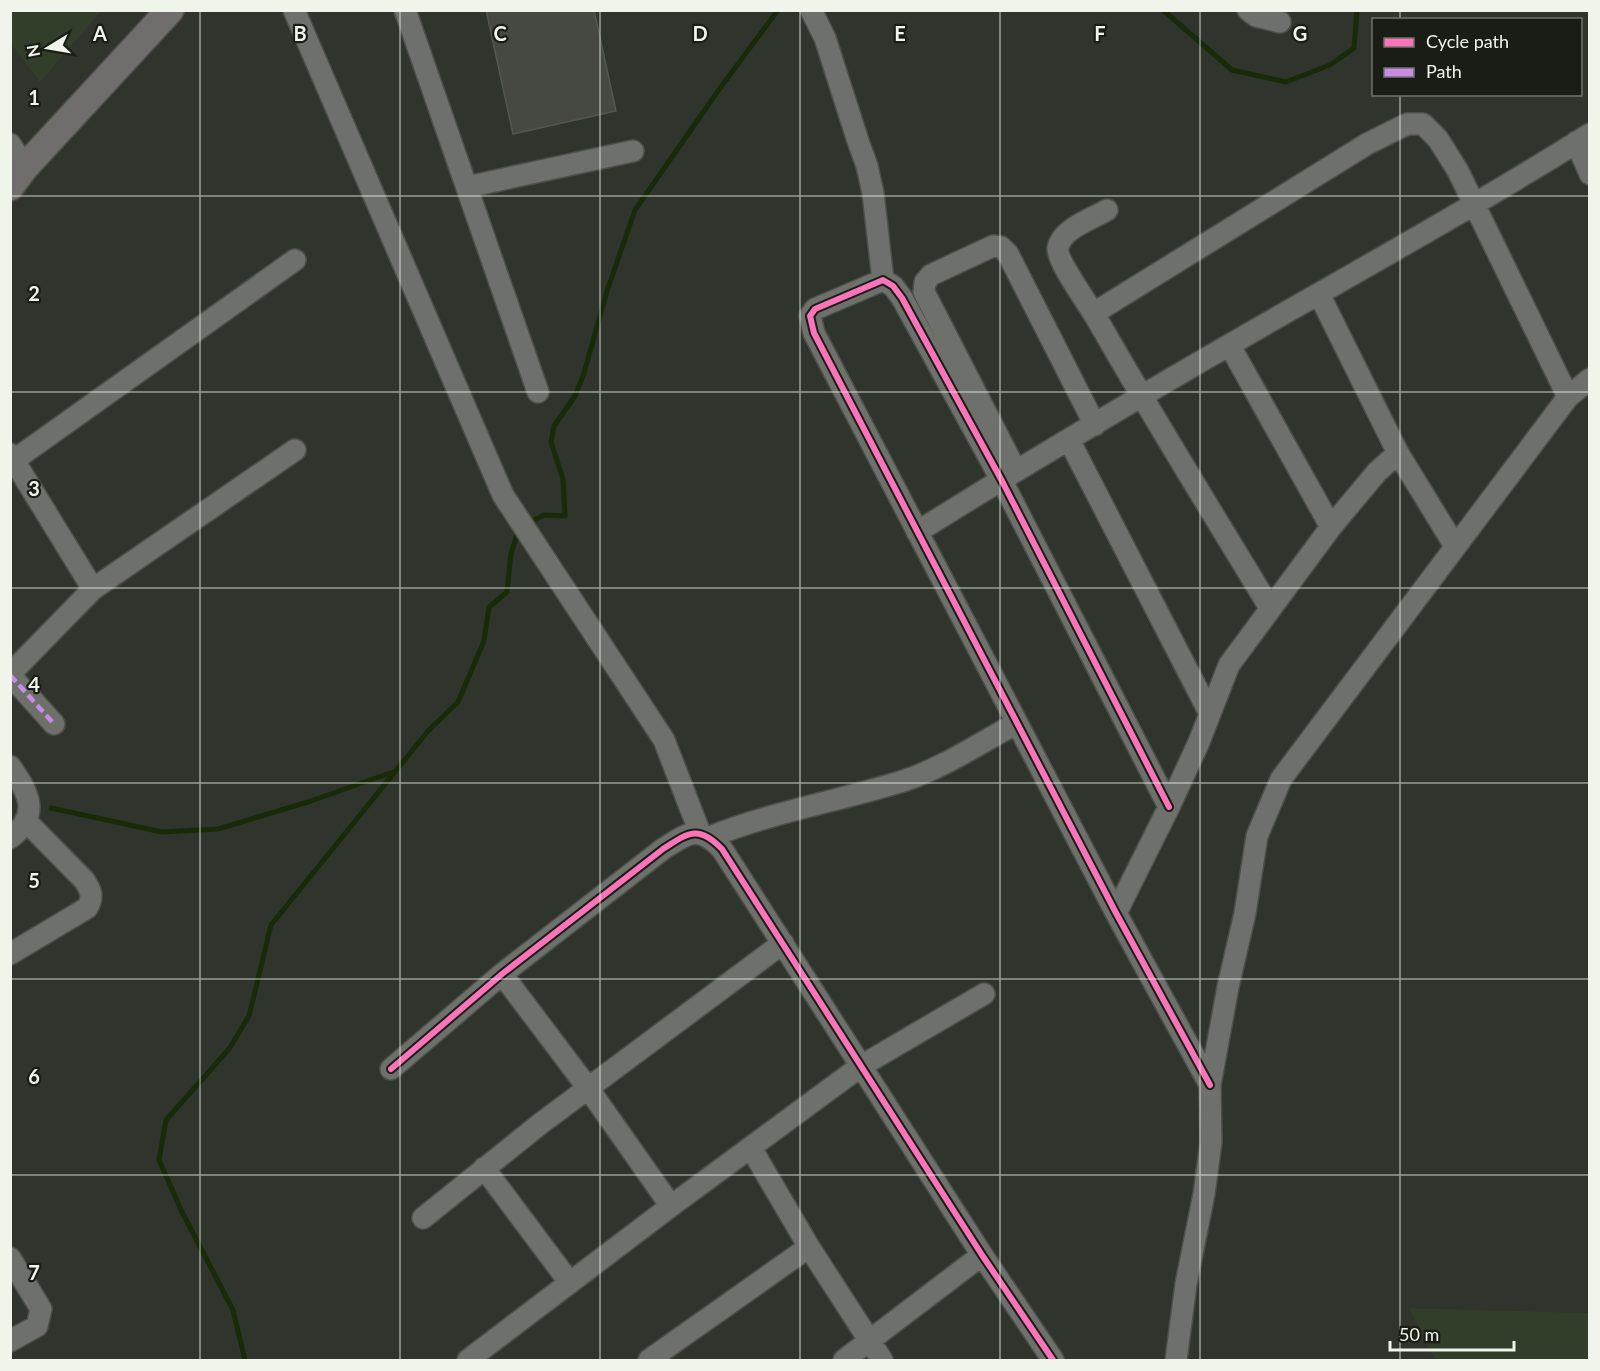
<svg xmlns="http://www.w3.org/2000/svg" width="1600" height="1371" font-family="Lato,sans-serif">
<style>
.built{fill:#323d2a}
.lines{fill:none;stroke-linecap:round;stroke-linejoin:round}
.stream{stroke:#192a08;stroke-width:5}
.building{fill:#454942;stroke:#535751;stroke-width:1.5}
.minor-casing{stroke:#4b4f48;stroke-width:24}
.major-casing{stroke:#4b4f48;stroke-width:30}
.minor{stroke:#6d706b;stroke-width:21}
.major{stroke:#706d6d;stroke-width:27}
.quiet{stroke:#ca8be6;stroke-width:4.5;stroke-dasharray:9 4.5;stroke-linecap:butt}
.cycleway-casing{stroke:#191d16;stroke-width:10}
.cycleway{stroke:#fb73b8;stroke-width:6}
.grid{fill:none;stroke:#eff5eb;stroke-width:1.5;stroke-opacity:0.55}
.grid-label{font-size:20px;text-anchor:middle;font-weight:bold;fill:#eff5eb;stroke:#191d16;stroke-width:4.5;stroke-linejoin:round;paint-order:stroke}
</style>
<rect width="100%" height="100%" fill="#2f342c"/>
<!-- built -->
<path class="built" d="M11,10H101V11L40,82L11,44Z
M1409,1308L1589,1313V1360H1435Z"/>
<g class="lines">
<!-- stream -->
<path class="stream" d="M1163,10L1232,70L1286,82L1330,65L1354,48L1357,10
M527,524L544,515L565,516L563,479L551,442L554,426L575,396L584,373L607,291L635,210L718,91L778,10
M51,808L162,832L218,829L308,802L393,772
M245,1360L233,1310L182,1212L159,1160L166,1120L229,1049L249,1016L271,925L428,731L458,702L484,641L489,607L507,592L511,554L519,528"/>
</g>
<!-- building -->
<path class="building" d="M486,10H594L616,111L513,134Z"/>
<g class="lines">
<!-- minor casing -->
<g class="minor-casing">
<path id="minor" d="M294,10L503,495L664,740L700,833
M405,10L538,392
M811,10L825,38L858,141L867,166L873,193L883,280
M1248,10L1256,16L1280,22
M1576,142L1590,174
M10,144L25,167
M467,187L633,151
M1107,210C1092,219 1061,229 1058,248C1056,260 1089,305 1097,319C1152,416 1212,512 1270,608
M1319,294L1398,453L1455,546
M1094,313L1367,144L1407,124H1423L1438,139L1458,171L1568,397
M1230,346L1331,527
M1069,440L1210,714
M10,454L93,589
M10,463L295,260
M1016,471L924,292L925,282L931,275L993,246L1001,247L1008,254L1095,425
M917,532C1050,449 1184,370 1320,293C1411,241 1501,190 1590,134
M10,674L93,589L295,450
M10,675L54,724
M10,766C29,793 41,815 10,838
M1169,807L1002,481L902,298L893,286L883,280L815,309L810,316L814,333L1116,913L1210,1085
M710,837C772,812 839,801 903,781C943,768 980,743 1017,723
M1116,913L1169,807L1199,742L1229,665L1331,527L1377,472L1398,453
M10,954L87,908C94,897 91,890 84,880L27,822
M502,974L588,1088L671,1206
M391,1069L502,974L663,849C688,833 698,824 722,849L982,1255L1053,1360
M751,1148L809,1247L882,1360
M484,1168L570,1283
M423,1218L540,1124L783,943
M10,1258L41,1309L37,1326L10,1341
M468,1360L671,1206L861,1066L984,994
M649,1360L809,1247
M844,1360L982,1255
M1176,1360L1186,1284L1204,1194L1211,1142L1210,1085L1228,987L1245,913L1257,836L1281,779L1568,397L1590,379"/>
</g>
<!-- major casing -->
<g class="major-casing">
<path id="major" d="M10,187L25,167L170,10"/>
</g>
<!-- minor -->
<use href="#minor" class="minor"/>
<!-- major -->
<use href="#major" class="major"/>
<!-- quiet -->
<path class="quiet" d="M10,675L54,724"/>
<!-- cycleway casing -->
<g class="cycleway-casing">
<path id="cycleway" d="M1169,807L1002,481L902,298L893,286L883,280L815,309L810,316L814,333L1116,913L1210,1085
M391,1069L502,974L663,849C688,833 698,824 722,849L982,1255L1053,1360"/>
</g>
<!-- cycleway -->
<use href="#cycleway" class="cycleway"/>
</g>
<!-- grid -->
<path class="grid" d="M200,10V1360M400,10V1360M600,10V1360M800,10V1360M1000,10V1360M1200,10V1360M1400,10V20M1400,94V1360M10,196H1590M10,392H1590M10,588H1590M10,783H1590M10,979H1590M10,1175H1590"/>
<g class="grid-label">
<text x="100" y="41">A</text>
<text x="300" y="41">B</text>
<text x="500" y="41">C</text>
<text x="700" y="41">D</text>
<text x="900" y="41">E</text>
<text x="1100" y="41">F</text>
<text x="1300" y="41">G</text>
<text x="34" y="105">1</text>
<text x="34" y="301">2</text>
<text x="34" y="496">3</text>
<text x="34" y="692">4</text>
<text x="34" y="888">5</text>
<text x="34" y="1084">6</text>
<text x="34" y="1280">7</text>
</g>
<!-- border -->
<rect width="1600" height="1371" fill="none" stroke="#eff5eb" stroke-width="24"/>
<!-- legend -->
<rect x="1372" y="18" width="210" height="78" fill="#191d16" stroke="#6f736b" stroke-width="1.5"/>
<rect x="1384" y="38" width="30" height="9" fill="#fb73b8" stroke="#6f736b" stroke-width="1.5"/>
<text x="1426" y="48" font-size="18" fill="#eff5eb">Cycle path</text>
<rect x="1384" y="68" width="30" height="9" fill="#ca8be6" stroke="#6f736b" stroke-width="1.5"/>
<text x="1426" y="78" font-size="18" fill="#eff5eb">Path</text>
<!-- north arrow -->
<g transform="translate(48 48) rotate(259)" stroke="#191d16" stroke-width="4.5" paint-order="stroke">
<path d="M0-4.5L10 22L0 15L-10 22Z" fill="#eff5eb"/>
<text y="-9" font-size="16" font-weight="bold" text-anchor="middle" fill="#eff5eb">N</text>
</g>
<!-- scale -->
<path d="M1390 1341v9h124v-9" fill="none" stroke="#eff5eb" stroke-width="3"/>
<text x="1399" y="1341" font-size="18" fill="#eff5eb" stroke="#191d16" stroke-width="4.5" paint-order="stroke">50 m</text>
</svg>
